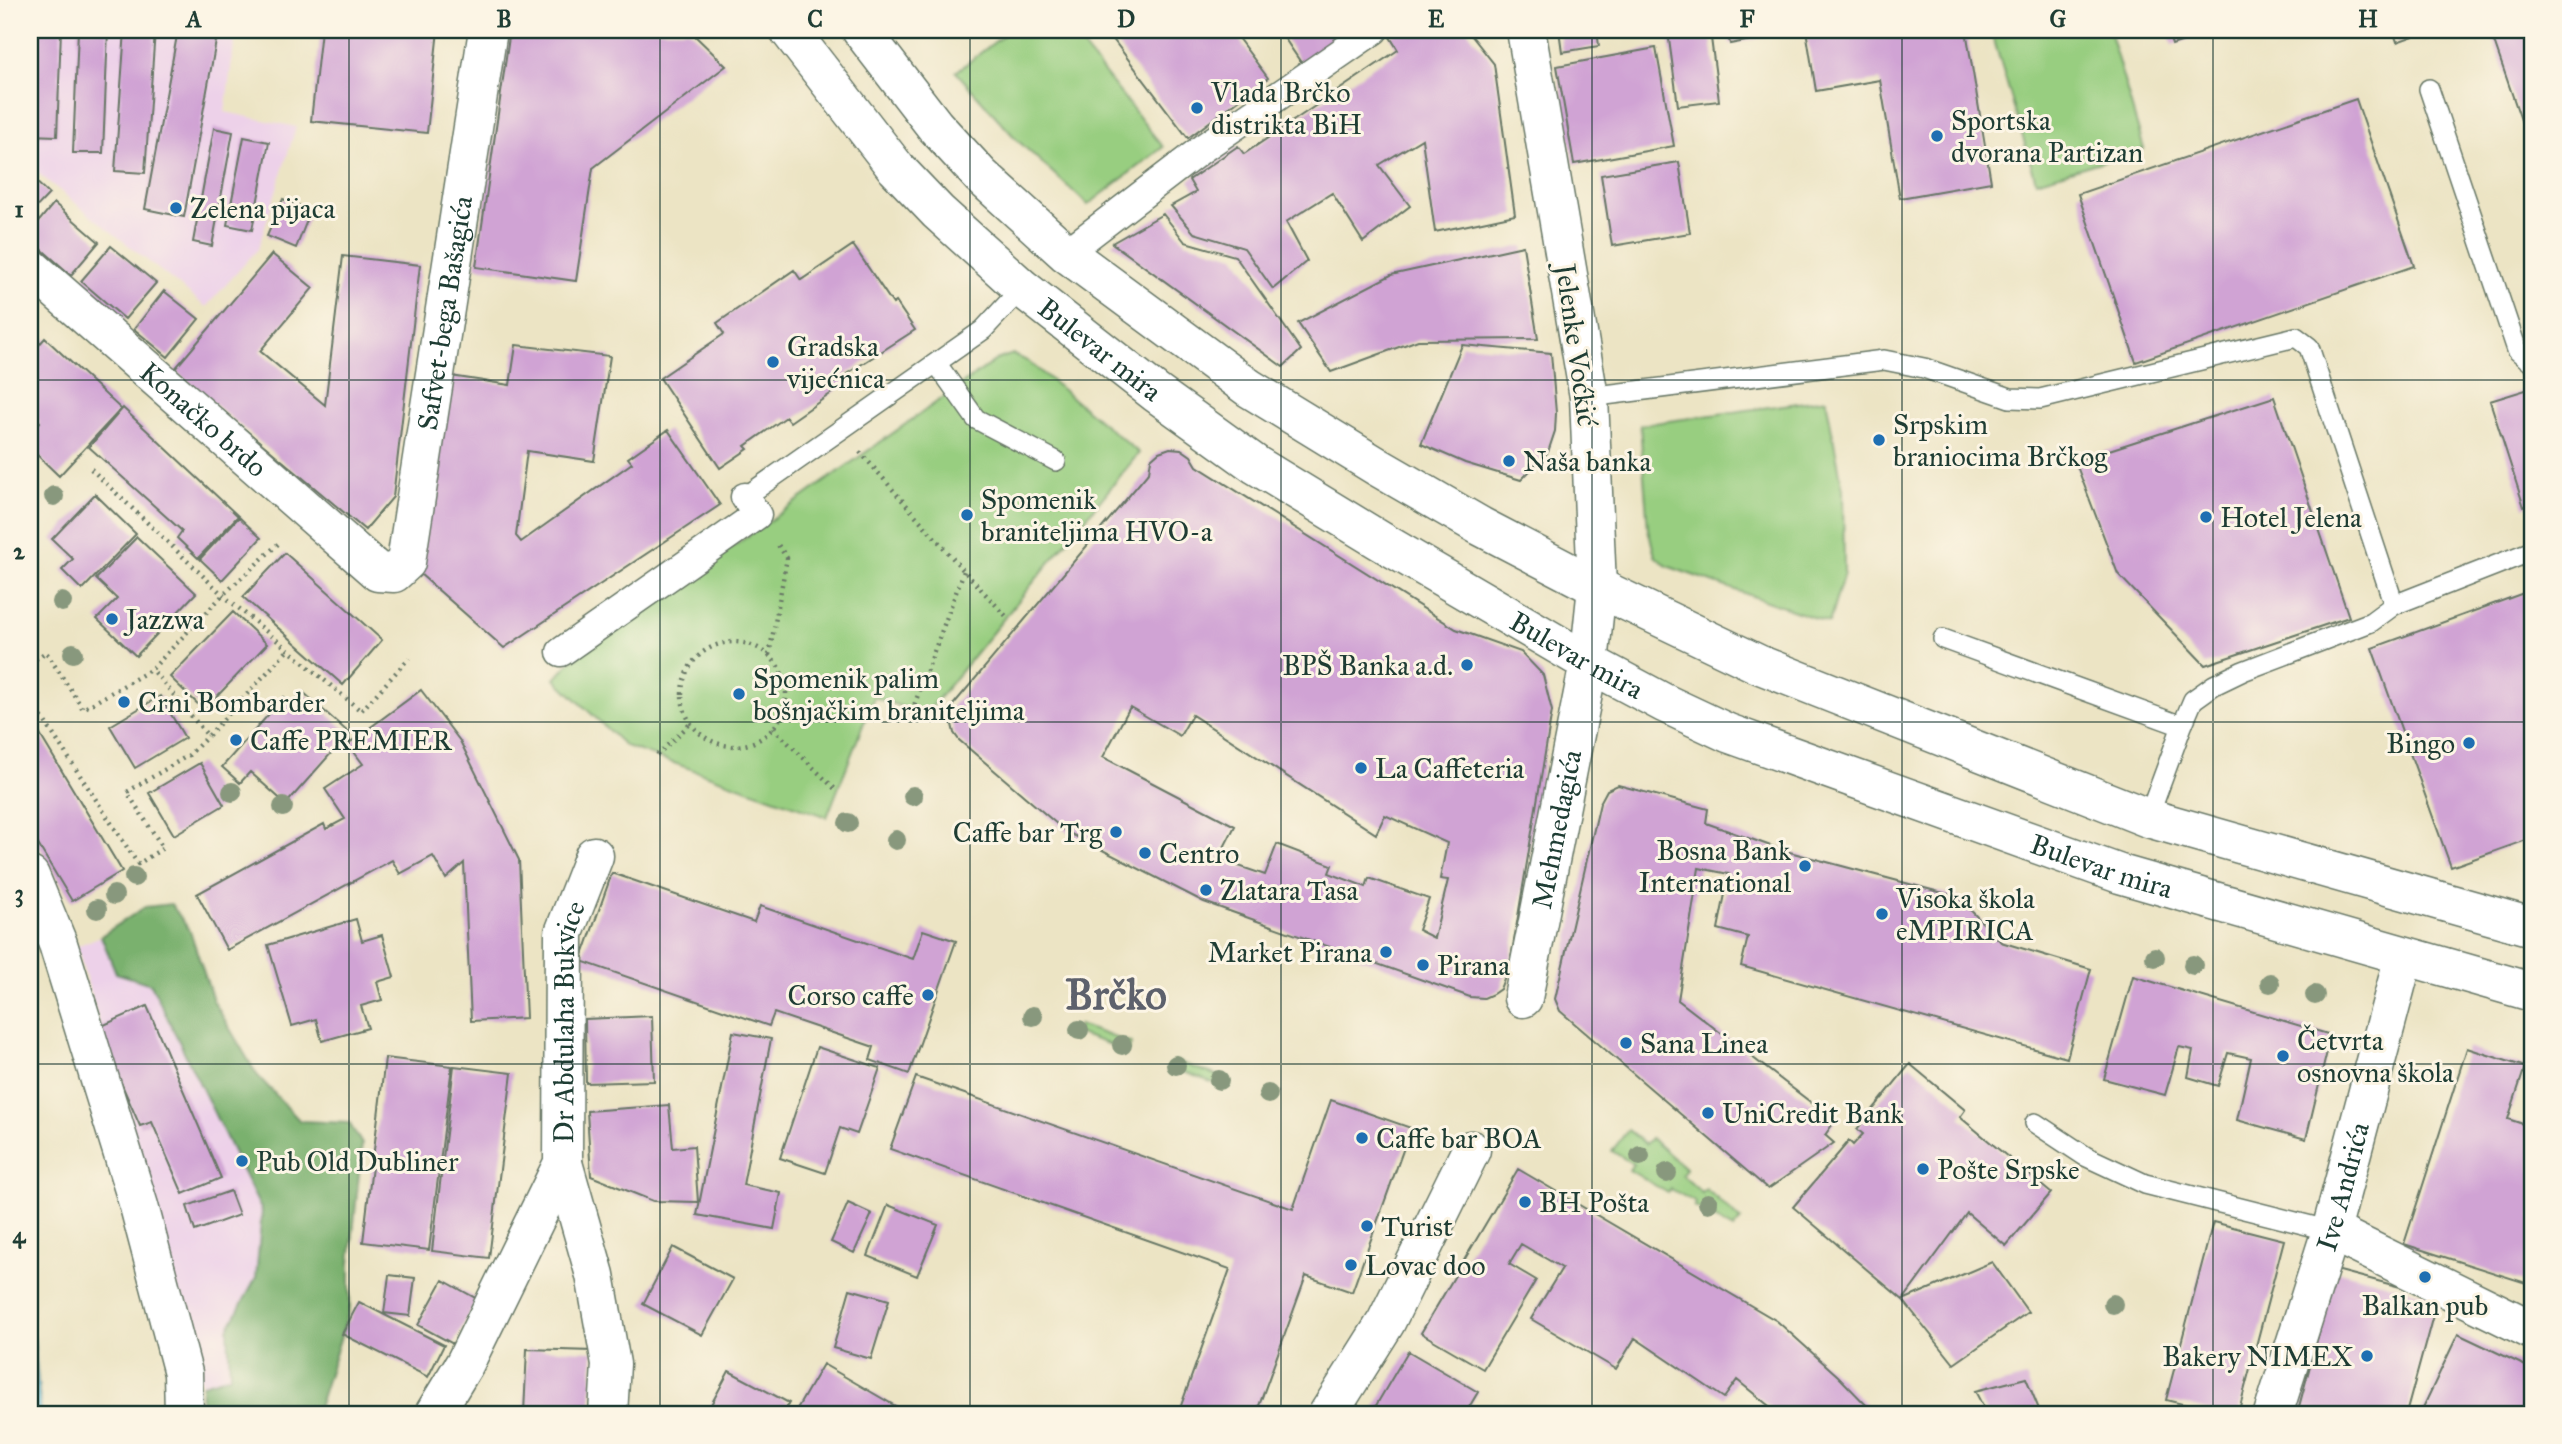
<svg xmlns="http://www.w3.org/2000/svg" width="2562" height="1444" font-family="'IM FELL Great Primer',serif">
<style>
.built{fill:#edd1e9}
.green{fill:#98ce80;stroke:#5c865a;stroke-width:2}
.forest{fill:#7ab16e;stroke:#4c7751;stroke-width:2}
.water{fill:#63c5e1;stroke:#41818a;stroke-width:2}
.building{fill:#d0a3d4;fill-rule:evenodd}
.lines{fill:none;stroke-linecap:round;stroke-linejoin:round}
.service-casing{stroke:#677766;stroke-width:22}
.pedestrian-casing{stroke:#677766;stroke-width:31}
.minor-casing{stroke:#677766;stroke-width:41}
.secondary-casing{stroke:#677766;stroke-width:41}
.path{stroke:#677766;stroke-width:4.5;stroke-dasharray:2 5;stroke-linecap:butt}
.service{stroke:#fff;stroke-width:19}
.pedestrian{stroke:#fff;stroke-width:28}
.minor{stroke:#fff;stroke-width:38}
.secondary{stroke:#fff;stroke-width:38}
.tree{fill:#88987d}
.grid{fill:none;stroke:#1f3d34;stroke-width:2;stroke-opacity:0.55}
.poi-dot{fill:#1f6fb2;stroke:#fcf5e5;stroke-width:2.5}
.labels{text-anchor:middle;stroke-width:6;stroke-linejoin:round;paint-order:stroke}
.poi-label{font-size:28px;fill:#1f3d34;stroke:#fcf5e5;text-anchor:start}
.street-label{font-size:28px;fill:#1f3d34;stroke:#fcf5e5}
.town-label{font-size:42px;font-weight:bold;fill:#5d616c;stroke:#fcf5e5}
.neatline{fill:none;stroke:#1f3d34;stroke-width:2.5}
.grid-label{font-size:23px;text-anchor:middle;font-weight:bold;fill:#1f3d34}
</style>
<rect width="100%" height="100%" fill="#fcf5e5"/>
<filter id="ink" filterUnits="userSpaceOnUse"><feTurbulence type="fractalNoise" baseFrequency=".0143" numOctaves="2"/><feDisplacementMap in="SourceGraphic" scale="14" xChannelSelector="R" yChannelSelector="G"/><feConvolveMatrix kernelMatrix="1 2 1 2 8 2 1 2 1" color-interpolation-filters="sRGB"/></filter>
<filter id="wash" filterUnits="userSpaceOnUse"><feTurbulence type="fractalNoise" baseFrequency=".00686" numOctaves="4" result="noise"/><feDisplacementMap in="SourceGraphic" scale="28" xChannelSelector="R" yChannelSelector="G"/><feGaussianBlur stdDeviation="1.57" result="paint"/><feColorMatrix in="noise" values="0 0 0 0 0 0 0 0 0 0 0 0 0 0 0 0 0 1.4 0 .05"/><feComposite in="paint" operator="in"/></filter>
<g filter="url(#wash)">
<rect width="100%" height="100%" fill="#ece4c4"/>
<!-- built -->
<path class="built" d="M30,30H236L225,112L296,127L258,249L206,307L30,167Z
M101,936L116,973L151,984L262,1211L256,1278L228,1329L230,1377L202,1384L77,946Z"/>
<!-- green -->
<path class="green" d="M1010,30H1070L1163,147L1088,205L1016,139L956,72Z
M1991,30H2109L2144,149L2036,181Z
M1013,354L1029,362L1139,453L925,715L874,697L827,817L625,746L555,679L569,663L996,360Z
M1826,399L1843,490L1844,573L1829,623L1667,566L1655,556L1648,529L1640,425Z
M1078,1025L1131,1043L1128,1051L1076,1033Z
M1175,1061L1227,1079L1225,1087L1172,1068Z
M1628,1130L1646,1144L1651,1138L1686,1169L1682,1175L1702,1193L1706,1189L1741,1220L1733,1229L1694,1206L1696,1203L1671,1189L1668,1193L1629,1170L1633,1164L1612,1151Z"/>
<!-- forest -->
<path class="forest" d="M171,904L190,931L213,1000L257,1075L300,1121L349,1123L362,1144L350,1263V1308L316,1414H201L202,1384L230,1376L228,1329L256,1278L262,1211L151,984L116,973L101,936L145,907Z"/>
<!-- water -->
<path class="water" d="M30,1324L34,1339L41,1414H30Z"/>
<g id="blocks">
<!-- building -->
<path class="building" d="M31,30H61L57,136L30,135Z
M78,30H108L103,153H73Z
M125,30H155L145,173L115,171Z
M178,30H218L184,217L145,209Z
M321,30H438L427,133L311,121Z
M510,30H689L726,66L593,168L576,281L476,267Z
M1106,30H1232L1268,78L1188,138Z
M1279,30H1354L1302,64Z
M1401,30H1467L1494,64L1515,215L1435,232L1422,139L1379,165L1410,206L1363,242L1332,193L1286,222L1307,261L1273,289L1244,248L1194,233L1171,206L1196,192L1189,180L1238,146L1244,154L1398,50L1390,37Z
M1559,30H1597L1599,46L1562,52Z
M1685,30H1710L1719,101L1678,106L1668,32Z
M1727,30H1797V31L1730,44Z
M1806,30H1966L1991,182L1900,198L1880,80L1816,91Z
M2167,30H2217L2172,45Z
M2393,30H2430L2397,42Z
M2490,30H2532V152Z
M1656,48L1674,146L1574,164L1557,66Z
M2356,99L2414,266L2136,362L2078,194Z
M214,128L233,132L212,246L193,242Z
M244,137L269,142L252,230L227,225Z
M1679,162L1690,233L1612,246L1601,175Z
M30,176L49,194L30,214Z
M283,199L311,210L296,248L267,236Z
M54,203L99,242L71,275L30,239V232Z
M1163,214L1185,242L1235,256L1301,350L1283,367L1112,243Z
M853,245L893,304L896,302L915,330L845,375L849,381L790,422L786,417L745,446L748,449L720,468L660,378L724,334L717,323L794,270L801,280Z
M111,246L156,283L125,319L81,281Z
M1523,246L1538,339L1418,340L1331,372L1298,323L1391,275Z
M272,254L313,288L260,351L325,405L343,256L420,265L393,497L365,530L174,370Z
M164,291L199,319L168,357L134,329Z
M45,338L121,409L59,476L30,448V433L40,422L30,413V355Z
M516,345L610,356L594,461L527,451L516,536L521,542L632,463L628,458L668,430L720,505L504,648L419,573L444,375L510,385Z
M1462,345L1551,353L1556,413L1555,431L1548,452L1521,480L1465,463L1421,444Z
M2532,388V504L2524,507L2490,401Z
M2274,397L2349,617L2205,665L2118,574L2075,461Z
M123,408L238,516L198,558L177,538L182,531L89,447Z
M1170,448L1181,449L1191,456L1197,466L1456,629L1521,652L1543,675L1552,711L1508,977L1505,976L1500,989L1493,994L1484,998L1470,997L1204,902L1065,831L959,740L954,733L950,716L953,705L1149,472L1151,459L1159,452ZM1130,707L1180,736L1192,715L1376,834L1385,815L1447,843L1440,879L1448,880L1434,938L1418,930L1429,899L1369,878L1366,887L1329,873L1332,865L1277,844L1265,875L1218,859L1235,826L1103,757Z
M95,494L136,534L82,590L62,570L73,559L52,539Z
M239,517L261,538L222,580L200,559Z
M137,537L196,593L136,656L97,619L117,599L96,579Z
M285,553L382,640L343,685L243,597Z
M2532,590V838L2451,867L2372,648Z
M233,612L267,644L204,710L170,677Z
M421,690L460,741L519,860L526,1018L471,1021L464,863L446,879L433,856L400,874L392,860L227,950L197,894L324,824L326,829L345,819L325,789L363,764L348,744Z
M303,692L349,733L286,804L250,772L240,783L222,767L284,697L292,704Z
M160,696L185,738L135,768L110,726Z
M30,718L122,871L72,901L30,831Z
M200,763L224,805L174,835L149,793Z
M1618,785L1708,809L1706,823L1782,850L1958,897L2001,942L2091,969L2067,1058L1741,966L1748,937L1718,929L1729,874L1699,868L1678,1000L1835,1121L1825,1135L1834,1143L1768,1189L1560,1011L1555,999L1600,803L1607,790Z
M612,873L754,922L760,906L913,959L923,930L956,941L909,1074L870,1060L874,1047L774,1013L769,1026L581,961Z
M356,919L362,941L382,935L394,977L377,982L382,1000L361,1006L368,1028L322,1041L316,1019L292,1026L268,945Z
M2133,976L2331,1035L2306,1139L2237,1120L2251,1058L2228,1053L2218,1086L2188,1077L2193,1050L2179,1047L2165,1095L2104,1079Z
M147,1006L221,1178L183,1194L152,1122L140,1126L97,1028Z
M652,1016L654,1081L586,1083L585,1019Z
M733,1032L771,1039L743,1185L781,1193L774,1229L697,1215Z
M817,1047L880,1068L857,1134L840,1128L825,1173L780,1158Z
M2467,1048L2525,1067L2508,1119L2532,1127V1285L2404,1244Z
M385,1058L452,1066L429,1250L363,1242Z
M1910,1064L1965,1110L1960,1117L2051,1193L2006,1246L1967,1213L1903,1300L1793,1207L1849,1141L1853,1145L1863,1134L1857,1129Z
M454,1066L512,1073L489,1258L432,1251Z
M916,1077L1293,1209L1331,1100L1411,1128L1352,1292L1306,1276L1256,1414H1178L1230,1269L890,1149Z
M669,1105L673,1148L694,1146L698,1202L653,1201L591,1176L587,1111Z
M1518,1169L1777,1321L1838,1376L1875,1414H1779L1737,1380L1724,1398L1635,1338L1616,1369L1531,1319L1562,1268L1521,1244L1509,1264L1536,1280L1483,1369L1421,1333Z
M230,1191L239,1215L195,1231L187,1206Z
M848,1203L872,1214L854,1253L831,1242Z
M888,1205L938,1225L917,1276L868,1256Z
M2213,1222L2284,1240L2238,1414H2223L2166,1400Z
M673,1247L733,1279L702,1335L643,1304Z
M1992,1262L2028,1312L1954,1364L1903,1300Z
M2336,1270L2438,1297L2406,1414H2297Z
M389,1275L415,1278L410,1316L384,1313Z
M443,1280L477,1299L453,1344L418,1325Z
M850,1289L889,1300L871,1359L833,1348Z
M359,1302L444,1345L428,1377L342,1334Z
M2458,1334L2532,1369V1414H2420Z
M527,1349L593,1351L591,1414L524,1413Z
M1408,1351L1478,1392L1465,1414H1371Z
M823,1364L909,1414H794Z
M729,1371L789,1403L783,1414H706Z
M2026,1378L2041,1414H1987L1975,1391Z"/>
</g>
</g>
<g filter="url(#ink)">
<use href="#blocks" fill-opacity="0" stroke="#677766" stroke-width="2"/>
<g class="lines">
<!-- service casing -->
<g class="service-casing">
<path id="service" d="M2429,89L2517,350L2532,363
M937,364L976,419L1056,461
M1589,397L1884,360L1924,368L2010,398L2040,399L2296,337L2309,347L2394,605L2532,551
M745,497L983,330L1022,288
M1943,639L2182,726L2148,818
M2182,726L2193,700L2214,685L2243,671L2371,622L2394,605
M2035,1123L2085,1156L2145,1184L2331,1231"/>
</g>
<!-- pedestrian casing -->
<g class="pedestrian-casing">
<path id="pedestrian" d="M1066,253L1203,148L1374,30
M561,652L757,515L745,497"/>
</g>
<!-- minor casing -->
<g class="minor-casing">
<g id="minor">
<path id="s1" d="M30,267L378,572L394,573L406,562L488,30"/>
<path d="M30,876L58,944L139,1206L183,1373L184,1414"/>
<path id="s2" d="M1523,998L1589,663L1597,587L1589,397L1526,30"/>
<path d="M563,1163L595,1275L611,1364L608,1414"/>
<path d="M2331,1231L2532,1330"/>
<path id="s3" d="M434,1414L465,1363L563,1163L564,933L594,856"/>
<path d="M1328,1414L1386,1322L1471,1150"/>
<path id="s4" d="M2273,1414L2331,1231L2404,956"/>
</g>
</g>
<!-- secondary casing -->
<g class="secondary-casing">
<g id="secondary">
<path id="s5" d="M789,30L896,168L938,212L1022,288L1156,393L1256,465L1379,540L1589,663L1664,703L1728,733L2120,874L2532,992"/>
<path d="M861,30L935,126L981,176L1066,253L1249,388L1378,467L1480,526L1597,587L1758,664L2148,818L2532,927"/>
</g>
</g>
<!-- path -->
<path class="path" d="M860,452L964,571L1006,616
M91,469L223,595L361,711L409,658
M278,544L223,595L152,669L208,736L289,649
M682 694a52 52 0 1 1 104 0a52 52 0 1 1-104 0Z
M769,655L787,558L778,545
M30,663L46,652L83,709L152,669
M30,678L35,686L30,690
M30,699L138,864L163,848L127,792L189,755L208,736
M912,711L964,571
M773,728L836,790
M657,755L690,724"/>
<!-- service -->
<use href="#service" class="service"/>
<!-- pedestrian -->
<use href="#pedestrian" class="pedestrian"/>
<!-- minor -->
<use href="#minor" class="minor"/>
<!-- secondary -->
<use href="#secondary" class="secondary"/>
</g>
<!-- trees -->
<g class="tree">
<circle cx="54" cy="496" r="10"/>
<circle cx="62" cy="602" r="10"/>
<circle cx="73" cy="653" r="10"/>
<circle cx="232" cy="792" r="10"/>
<circle cx="913" cy="796" r="10"/>
<circle cx="283" cy="807" r="10"/>
<circle cx="848" cy="823" r="10"/>
<circle cx="896" cy="840" r="10"/>
<circle cx="134" cy="877" r="10"/>
<circle cx="114" cy="895" r="10"/>
<circle cx="97" cy="909" r="10"/>
<circle cx="2155" cy="957" r="10"/>
<circle cx="2193" cy="965" r="10"/>
<circle cx="2270" cy="983" r="10"/>
<circle cx="2315" cy="995" r="10"/>
<circle cx="1033" cy="1016" r="10"/>
<circle cx="1079" cy="1030" r="10"/>
<circle cx="1122" cy="1045" r="10"/>
<circle cx="1176" cy="1065" r="10"/>
<circle cx="1219" cy="1080" r="10"/>
<circle cx="1268" cy="1094" r="10"/>
<circle cx="1640" cy="1156" r="10"/>
<circle cx="1667" cy="1173" r="10"/>
<circle cx="1708" cy="1203" r="10"/>
<circle cx="2113" cy="1304" r="10"/>
</g>
</g>
<!-- grid -->
<path class="grid" d="M349,30V1414M660,30V1414M970,30V1414M1281,30V1414M1592,30V1414M1902,30V1414M2213,30V1414M30,380H2532M30,722H2532M30,1064H2532"/>
<!-- markers -->
<g class="poi-dot">
<circle cx="1197" cy="108" r="7"/>
<circle cx="1937" cy="136" r="7"/>
<circle cx="176" cy="208" r="7"/>
<circle cx="773" cy="362" r="7"/>
<circle cx="1879" cy="440" r="7"/>
<circle cx="1509" cy="461" r="7"/>
<circle cx="967" cy="515" r="7"/>
<circle cx="2206" cy="517" r="7"/>
<circle cx="112" cy="619" r="7"/>
<circle cx="1467" cy="665" r="7"/>
<circle cx="739" cy="694" r="7"/>
<circle cx="124" cy="702" r="7"/>
<circle cx="236" cy="740" r="7"/>
<circle cx="2469" cy="743" r="7"/>
<circle cx="1361" cy="768" r="7"/>
<circle cx="1116" cy="832" r="7"/>
<circle cx="1145" cy="853" r="7"/>
<circle cx="1805" cy="866" r="7"/>
<circle cx="1206" cy="890" r="7"/>
<circle cx="1882" cy="914" r="7"/>
<circle cx="1386" cy="952" r="7"/>
<circle cx="1423" cy="965" r="7"/>
<circle cx="928" cy="995" r="7"/>
<circle cx="1626" cy="1043" r="7"/>
<circle cx="2283" cy="1056" r="7"/>
<circle cx="1708" cy="1113" r="7"/>
<circle cx="1362" cy="1138" r="7"/>
<circle cx="242" cy="1161" r="7"/>
<circle cx="1923" cy="1169" r="7"/>
<circle cx="1525" cy="1202" r="7"/>
<circle cx="1367" cy="1226" r="7"/>
<circle cx="1351" cy="1265" r="7"/>
<circle cx="2425" cy="1277" r="7"/>
<circle cx="2367" cy="1356" r="7"/>
</g>
<g class="labels">
<!-- poi labels -->
<g class="poi-label">
<text x="1211" y="102">Vlada Brčko<tspan x="1211" dy="32">distrikta BiH</tspan></text>
<text x="1951" y="130">Sportska<tspan x="1951" dy="32">dvorana Partizan</tspan></text>
<text x="190" y="218">Zelena pijaca</text>
<text x="787" y="356">Gradska<tspan x="787" dy="32">vijećnica</tspan></text>
<text x="1893" y="434">Srpskim<tspan x="1893" dy="32">braniocima Brčkog</tspan></text>
<text x="1523" y="471">Naša banka</text>
<text x="981" y="509">Spomenik<tspan x="981" dy="32">braniteljima HVO-a</tspan></text>
<text x="2220" y="527">Hotel Jelena</text>
<text x="126" y="629">Jazzwa</text>
<text x="1453" y="675" text-anchor="end">BPŠ Banka a.d.</text>
<text x="753" y="688">Spomenik palim<tspan x="753" dy="32">bošnjačkim braniteljima</tspan></text>
<text x="138" y="712">Crni Bombarder</text>
<text x="250" y="750">Caffe PREMIER</text>
<text x="2455" y="753" text-anchor="end">Bingo</text>
<text x="1375" y="778">La Caffeteria</text>
<text x="1102" y="842" text-anchor="end">Caffe bar Trg</text>
<text x="1791" y="860" text-anchor="end">Bosna Bank<tspan x="1791" dy="32">International</tspan></text>
<text x="1159" y="863">Centro</text>
<text x="1220" y="900">Zlatara Tasa</text>
<text x="1896" y="908">Visoka škola<tspan x="1896" dy="32">eMPIRICA</tspan></text>
<text x="1372" y="962" text-anchor="end">Market Pirana</text>
<text x="1437" y="975">Pirana</text>
<text x="914" y="1005" text-anchor="end">Corso caffe</text>
<text x="2297" y="1050">Četvrta<tspan x="2297" dy="32">osnovna škola</tspan></text>
<text x="1640" y="1053">Sana Linea</text>
<text x="1722" y="1123">UniCredit Bank</text>
<text x="1376" y="1148">Caffe bar BOA</text>
<text x="256" y="1171">Pub Old Dubliner</text>
<text x="1937" y="1179">Pošte Srpske</text>
<text x="1539" y="1212">BH Pošta</text>
<text x="1381" y="1236">Turist</text>
<text x="1365" y="1275">Lovac doo</text>
<text x="2425" y="1315" text-anchor="middle">Balkan pub</text>
<text x="2353" y="1366" text-anchor="end">Bakery NIMEX</text>
</g>
<!-- street labels -->
<g class="street-label">
<text dy="10" stroke="none"><textPath href="#s1" startOffset="747">Safvet-bega Bašagića</textPath></text>
<text transform="translate(1577 345) rotate(82)" y="10">Jelenke Voćkić</text>
<text dy="10" stroke="none"><textPath href="#s5" startOffset="448">Bulevar mira</textPath></text>
<text dy="10" stroke="none"><textPath href="#s1" startOffset="231">Konačko brdo</textPath></text>
<text dy="10" stroke="none"><textPath href="#s5" startOffset="1015">Bulevar mira</textPath></text>
<text dy="10" stroke="none"><textPath href="#s2" startOffset="172">Mehmedagića</textPath></text>
<text dy="10" stroke="none"><textPath href="#s5" startOffset="1582">Bulevar mira</textPath></text>
<text dy="10" stroke="none"><textPath href="#s3" startOffset="424">Dr Abdulaha Bukvice</textPath></text>
<text dy="10" stroke="none"><textPath href="#s4" startOffset="238">Ive Andrića</textPath></text>
</g>
<!-- town labels -->
<g class="town-label">
<text x="1116" y="1009">Brčko</text>
</g>
</g>
<!-- margin -->
<rect width="2562" height="1444" fill="none" stroke="#fcf5e5" stroke-width="77"/>
<rect x="38" y="38" width="2486" height="1368" class="neatline"/>
<g class="grid-label">
<text x="194" y="27">A</text>
<text x="504" y="27">B</text>
<text x="815" y="27">C</text>
<text x="1126" y="27">D</text>
<text x="1436" y="27">E</text>
<text x="1747" y="27">F</text>
<text x="2058" y="27">G</text>
<text x="2368" y="27">H</text>
<text x="19" y="217">1</text>
<text x="19" y="559">2</text>
<text x="19" y="901">3</text>
<text x="19" y="1243">4</text>
</g>
</svg>
